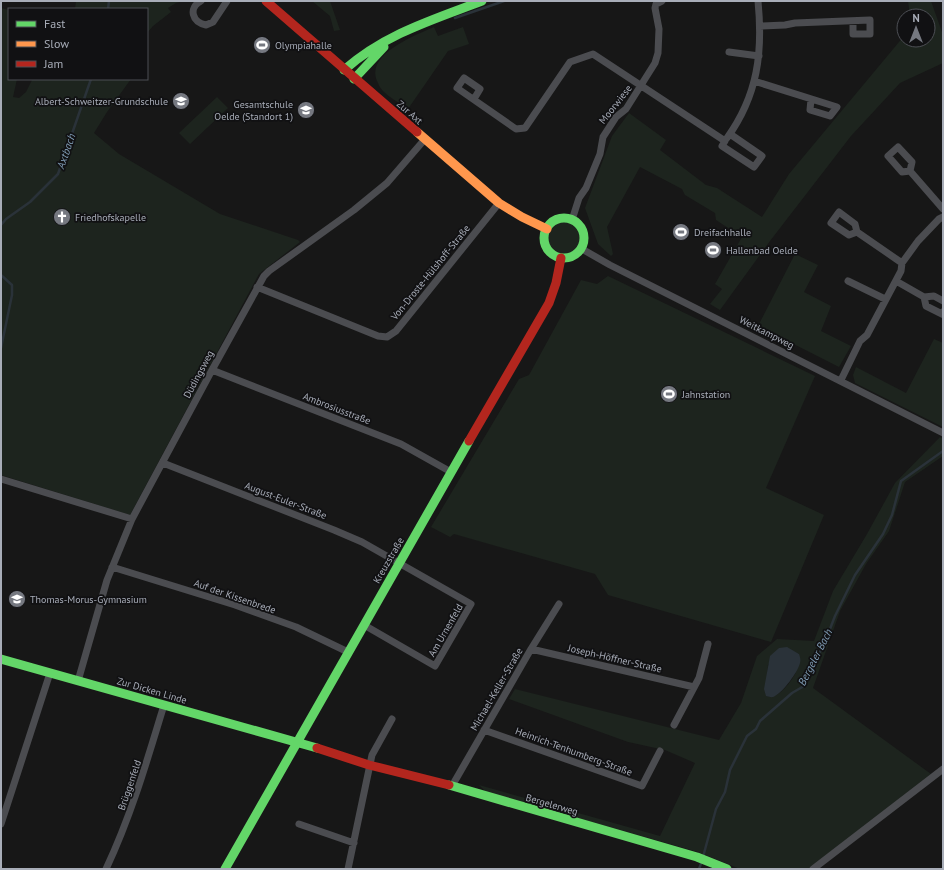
<svg xmlns="http://www.w3.org/2000/svg" width="944" height="870" font-family="'PT Sans',sans-serif">
<style>
.green{fill:#1d241e;fill-rule:evenodd}
.water{fill:#2a3239}
.lines{fill:none;stroke-linecap:round;stroke-linejoin:round}
.stream{stroke:#2a3239;stroke-width:2.5}
.street{stroke:#4b4c50;stroke-width:7}
.fast{stroke:#63d668;stroke-width:9}
.slow{stroke:#ff974d;stroke-width:9}
.jam{stroke:#b3261e;stroke-width:9}
.labels{text-anchor:middle;stroke-width:3.5;stroke-linejoin:round;paint-order:stroke}
.poi-label{font-size:10px;fill:#a8adb8;stroke:#111113;text-anchor:start}
.street-label{font-size:10px;fill:#a8adb8;stroke:#111113}
.water-label{font-size:11px;font-style:italic;fill:#7f9bb3;stroke:#111113}
</style>
<rect width="100%" height="100%" fill="#171717"/>
<!-- green -->
<path class="green" d="M76,1H184L176,3L168,8L171,12L153,26L147,33V9H75Z
M312,1H330L340,30L334,31L330,16Z
M908,1H931L943,35V63L900,83L851,136L770,241L720,310L710,304L722,289L715,284L742,237L716,220L715,213L685,195L682,189L640,167L607,227L613,254L611,256L598,244L585,208L612,136L629,113L666,140L660,150L706,185L717,188L762,217L789,174L904,36V40H928V16H910Z
M1,8L9,10V79H17L13,97L19,98L26,92L32,80L131,79L107,112L94,133L119,154L220,214L298,240L300,242L259,274L130,515L1,475Z
M434,27L438,36L463,27L469,44L448,51L408,109C400,103 390,98 383,91C381,89 379,86 378,83C363,55 414,36 434,27Z
M217,97L228,108L190,144L179,133Z
M548 238a16 16 0 1 1 32 0a16 16 0 1 1-32 0Z
M795,254L818,265L804,292L831,306L821,331L851,346L839,367L758,326Z
M608,276L815,376L766,488L824,515L771,642L608,595L595,574L454,534L450,537L431,527L519,379L529,375L581,280L597,284Z
M934,339L943,343V427L855,383L853,375L856,367L906,393Z
M940,437L943,439V456L905,482L889,531L866,564L840,611L813,688L931,774L808,869H740L698,852L486,792L479,785L660,836L695,763L665,750L628,742L509,699L515,689L719,740L741,703L757,656L777,639L814,641L833,591L867,534L895,483ZM779,648H787L799,654C798,659 798,667 796,672C791,682 778,700 766,696L768,665Z"/>
<!-- water -->
<path class="water" d="M787,647L799,654C800,657 801,660 800,663C798,672 783,692 775,696C772,698 770,697 766,696L764,689L770,656L779,648Z"/>
<g class="lines">
<!-- stream -->
<path class="stream" d="M108,9L109,1
M455,18L504,1
M1,225L6,219L30,202L58,174L91,79
M1,275L12,285V295L1,348
M703,857L716,809L725,792L730,770L747,736L756,729L760,721L792,693L804,686L813,663L823,647L835,616L855,575L883,534L892,515L901,481L943,451
M699,869L702,861"/>
<!-- street -->
<path class="street" d="M201,1C188,8 192,22 206,25L213,22L227,1
M760,26L785,25L795,23L870,20V34H853V21
M729,52L759,56
M754,81L837,107L830,116L810,110L811,99
M474,99L480,89L464,78L457,88L516,129L525,128L570,62L593,54L725,141L722,146L754,167L762,156L730,134
M727,138C758,95 763,52 758,1
M910,171L902,172L888,156L898,147L912,162L910,171L943,209
M572,220L579,198L586,188L600,154L603,137L616,117L626,109L655,63L658,53L659,29L655,8L656,4L662,1
M857,232L849,235L831,223L839,212L855,224L857,232L902,263
M582,249L610,265L943,433
M848,281L885,299
M896,281L924,297L934,296L943,301
M257,287L378,336L387,337L396,331L499,203
M924,297L926,306L942,314L943,312
M212,370L401,444L451,472
M841,380L860,341L867,335L901,271L902,263L918,241L939,219L943,217
M163,463L334,530L362,542L471,604L435,666L364,625
M1,479L132,519
M112,567L235,605L296,627L348,652
M531,649L694,687
M78,681L107,580L132,519L212,370L264,276L269,271L354,210L387,183L425,139
M674,725L699,678L708,644
M484,730L642,786L660,751
M452,786L531,649L559,604
M1,824L50,673
M299,824L354,843
M106,869C131,816 147,761 164,705
M348,869L372,755L392,719
M813,869L943,769"/>
<!-- fast -->
<path class="fast" d="M344,70C385,34 432,20 482,1
M354,79L384,47
M544 238a20 20 0 1 1 40 0a20 20 0 1 1-40 0Z
M1,659L317,748
M449,785L697,857L727,869
M225,869L469,441"/>
<!-- slow -->
<path class="slow" d="M417,132L499,203L522,217L547,229"/>
<!-- jam -->
<path class="jam" d="M266,1L417,132
M469,441L549,303L556,283L561,258
M317,748L369,765L449,785"/>
</g>
<!-- icons -->
<defs>
<g id="stadium-disc" transform="scale(0.9)"><circle r="9.5" fill="#757880" stroke="#111113"/><path d="M0-5a6.5 5 0 1 0 0 10a6.5 5 0 1 0 0-10ZM-3.5-1.8h7v3.6h-7Z" fill="#fff"/></g>
<g id="school-disc" transform="scale(0.9)"><circle r="9.5" fill="#757880" stroke="#111113"/><path d="M0-5L7-2L0 1L-7-2ZM-4 1L0 2.5L4 1V4Q0 6-4 4Z" fill="#fff"/></g>
<g id="church-disc" transform="scale(0.9)"><circle r="9.5" fill="#757880" stroke="#111113"/><path d="M-1.2-6h2.4v3.5h3.3v2.4h-3.3V6h-2.4V-.1h-3.3v-2.4h3.3Z" fill="#fff"/></g>
</defs>
<g fill-rule="evenodd">
<use href="#stadium-disc" x="262" y="45"/>
<use href="#school-disc" x="181" y="101"/>
<use href="#school-disc" x="306" y="110"/>
<use href="#church-disc" x="62" y="217"/>
<use href="#stadium-disc" x="681" y="232"/>
<use href="#stadium-disc" x="713" y="250"/>
<use href="#stadium-disc" x="669" y="394"/>
<use href="#school-disc" x="17" y="599"/>
</g>
<g class="labels">
<!-- poi labels -->
<g class="poi-label">
<text x="275" y="49">Olympiahalle</text>
<text x="168" y="105" text-anchor="end">Albert-Schweitzer-Grundschule</text>
<text x="293" y="108" text-anchor="end">Gesamtschule<tspan x="293" dy="12">Oelde (Standort 1)</tspan></text>
<text x="75" y="221">Friedhofskapelle</text>
<text x="694" y="236">Dreifachhalle</text>
<text x="726" y="254">Hallenbad Oelde</text>
<text x="682" y="398">Jahnstation</text>
<text x="30" y="603">Thomas-Morus-Gymnasium</text>
</g>
<!-- street labels -->
<g class="street-label">
<text transform="translate(615 104) rotate(-52)" y="4">Moorwiese</text>
<text transform="translate(410 112) rotate(41)" y="4">Zur Axt</text>
<text transform="translate(430 272) rotate(-51)" y="4">Von-Droste-Hülshoff-Straße</text>
<text transform="translate(767 332) rotate(27)" y="4">Weitkampweg</text>
<text transform="translate(198 374) rotate(-62)" y="4">Düdingsweg</text>
<text transform="translate(337 408) rotate(21)" y="4">Ambrosiusstraße</text>
<text transform="translate(286 500) rotate(21)" y="4">August-Euler-Straße</text>
<text transform="translate(388 560) rotate(-60)" y="4">Kreuzstraße</text>
<text transform="translate(235 596) rotate(19)" y="4">Auf der Kissenbrede</text>
<text transform="translate(445 630) rotate(-60)" y="4">Am Urnenfeld</text>
<text transform="translate(615 658) rotate(13)" y="4">Joseph-Höffner-Straße</text>
<text transform="translate(496 689) rotate(-60)" y="4">Michael-Keller-Straße</text>
<text transform="translate(152 690) rotate(16)" y="4">Zur Dicken Linde</text>
<text transform="translate(574 751) rotate(20)" y="4">Heinrich-Tenhumberg-Straße</text>
<text transform="translate(129 785) rotate(-71)" y="4">Brüggenfeld</text>
<text transform="translate(552 804) rotate(16)" y="4">Bergelerweg</text>
</g>
<!-- water labels -->
<g class="water-label">
<text transform="translate(66 151) rotate(-71)" y="4">Axtbach</text>
<text transform="translate(815 657) rotate(-63)" y="4">Bergeler Bach</text>
</g>
</g>
<!-- border -->
<rect width="944" height="870" fill="none" stroke="#a8adb8" stroke-width="4"/>
<!-- legend -->
<rect x="8" y="8" width="140" height="72" fill="#111113" stroke="#4d4f55"/>
<rect x="16" y="21" width="20" height="6" fill="#63d668" stroke="#4d4f55"/>
<text x="44" y="28" font-size="12" fill="#a8adb8">Fast</text>
<rect x="16" y="41" width="20" height="6" fill="#ff974d" stroke="#4d4f55"/>
<text x="44" y="48" font-size="12" fill="#a8adb8">Slow</text>
<rect x="16" y="61" width="20" height="6" fill="#b3261e" stroke="#4d4f55"/>
<text x="44" y="68" font-size="12" fill="#a8adb8">Jam</text>
<!-- north arrow -->
<g transform="translate(916 28)"><circle r="19" fill="#111113" stroke="#4d4f55"/>
<path d="M0-3L7 15L0 10L-7 15Z" fill="#757880"/>
<text y="-6" font-size="11" font-weight="bold" text-anchor="middle" fill="#a8adb8">N</text>
</g>
</svg>
